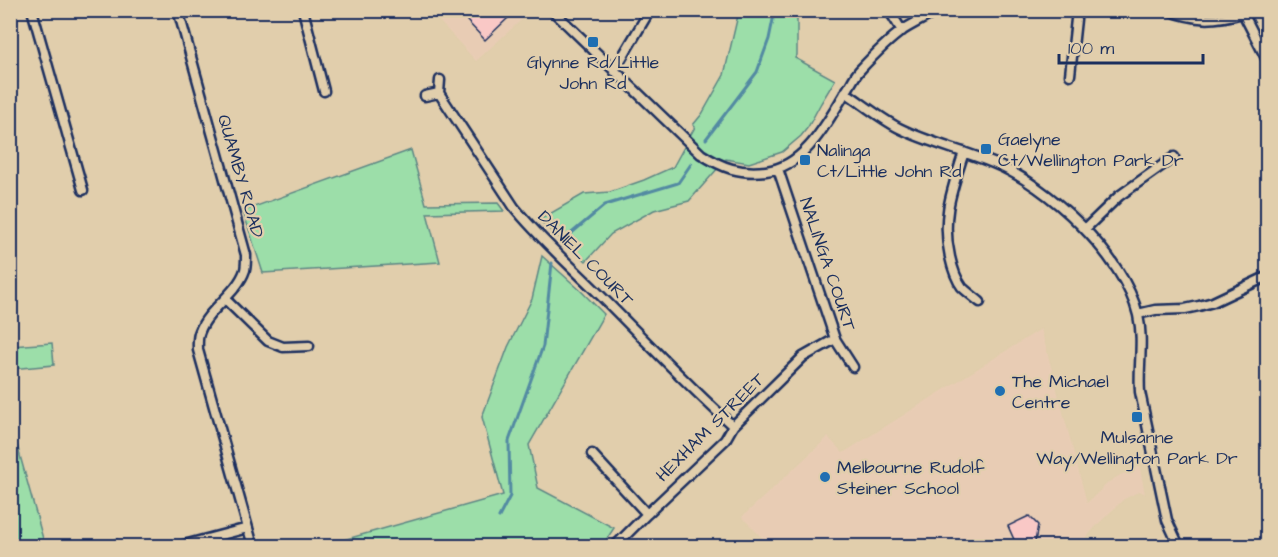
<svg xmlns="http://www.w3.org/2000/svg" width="1278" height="557" font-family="'Architects Daughter',sans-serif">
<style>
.built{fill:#e8ccb4}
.green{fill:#9cdea9;stroke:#5c8684;stroke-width:1.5}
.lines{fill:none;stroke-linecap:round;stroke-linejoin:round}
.stream{stroke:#528aa2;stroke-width:3}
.building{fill:#f9c8c6;stroke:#1b2f5e;stroke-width:1.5}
.minor-casing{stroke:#1b2f5e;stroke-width:13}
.minor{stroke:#e1ceac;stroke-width:8}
.poi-dot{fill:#1f6fb2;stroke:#e1ceac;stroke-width:2}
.labels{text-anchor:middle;stroke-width:4.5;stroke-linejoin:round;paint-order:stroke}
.poi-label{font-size:18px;fill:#1b2f5e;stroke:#e1ceac;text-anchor:start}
.street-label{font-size:18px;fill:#1b2f5e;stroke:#e1ceac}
</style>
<rect width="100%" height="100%" fill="#e1ceac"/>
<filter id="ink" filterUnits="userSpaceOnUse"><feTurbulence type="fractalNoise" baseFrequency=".0167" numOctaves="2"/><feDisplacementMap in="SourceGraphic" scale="12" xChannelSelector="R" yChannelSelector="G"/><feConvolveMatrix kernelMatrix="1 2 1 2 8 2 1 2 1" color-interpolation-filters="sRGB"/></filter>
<g filter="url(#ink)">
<!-- built -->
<path class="built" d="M430,11H531L476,61Z
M1041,329L1087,503L1109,482L1120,475L1135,469L1139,464L1145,494L1140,491L1124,499L1096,526L1085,539L1090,546H770L742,517L828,437L843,453Z"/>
<!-- green -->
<path class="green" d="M739,11H799L797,19V55L795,58L835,80L821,103L808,127L801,136L782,152L749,163L726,159L689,201L654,210L611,234L586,261L539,220L584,194L610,192L644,180L673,167L695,127L693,125L702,114L724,75Z
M411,150L426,204L498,203L504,211L427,213L440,262L263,273L243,211Z
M542,256L580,290L604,314L529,445L538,488L614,528L602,546H322L503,495L482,417L508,347L532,299Z
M52,343L54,365L11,369V346Z
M11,423L45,546H11Z"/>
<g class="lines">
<!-- stream -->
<path class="stream" d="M706,139L757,72L769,39L775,10
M567,237L605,205L678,183L691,164
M499,517L510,496L509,441L543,346L552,263"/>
</g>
<!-- building -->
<path class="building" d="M458,10H501L508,18L485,40L467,21V20Z
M1029,516L1038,525L1035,542L1016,544L1008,526Z"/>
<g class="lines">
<!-- minor casing -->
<g class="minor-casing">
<path id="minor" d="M32,10L83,190
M178,10L246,255C246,260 246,266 245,270C237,294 208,309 200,331C197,337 198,344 198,350L253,546
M303,10L324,91
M552,10L701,154C723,168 739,174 766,171C806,166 827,122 847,90C851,84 854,77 859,71C872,57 887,41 903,30C914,23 927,17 939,10
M889,10L902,31
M1167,10C1197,21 1213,21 1243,13L1246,10
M1243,13L1268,62
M614,71L650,10
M1070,75L1077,10
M440,80L439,93L514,207C540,239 571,266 600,295C644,339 687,385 733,426
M845,92C863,104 880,118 899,128C929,143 962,150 993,163C1048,185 1124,256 1138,315C1144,341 1138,366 1140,392L1167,520L1179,546
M425,96L439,93
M964,152C952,190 941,217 950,257C952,266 956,279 962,287C967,292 974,297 980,302
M778,169L835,339L853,367
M1085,229L1119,196L1174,157
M225,299L268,341L283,347L309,346
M1138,314L1155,310L1185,309L1199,306L1213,302L1268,276
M592,454L647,514
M116,545L118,546
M180,546L248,528
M615,546L647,514L725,440L733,426L803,357L835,339"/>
</g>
<!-- minor -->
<use href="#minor" class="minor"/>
</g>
</g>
<!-- markers -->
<g class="poi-dot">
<rect x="587" y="36" width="12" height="12" rx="3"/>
<rect x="980" y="143" width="12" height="12" rx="3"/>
<rect x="799" y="154" width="12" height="12" rx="3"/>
<circle cx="1000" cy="391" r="6"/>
<rect x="1131" y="411" width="12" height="12" rx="3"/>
<circle cx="825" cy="477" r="6"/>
</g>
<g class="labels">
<!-- poi labels -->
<g class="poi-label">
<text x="593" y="68" text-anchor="middle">Glynne Rd/Little<tspan x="593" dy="21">John Rd</tspan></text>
<text x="998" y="145">Gaelyne<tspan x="998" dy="21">Ct/Wellington Park Dr</tspan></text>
<text x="817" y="156">Nalinga<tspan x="817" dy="21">Ct/Little John Rd</tspan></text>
<text x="1012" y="387">The Michael<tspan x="1012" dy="21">Centre</tspan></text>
<text x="1137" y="443" text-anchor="middle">Mulsanne<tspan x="1137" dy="21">Way/Wellington Park Dr</tspan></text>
<text x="837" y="473">Melbourne Rudolf<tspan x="837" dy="21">Steiner School</tspan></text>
</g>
<!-- street labels -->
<g class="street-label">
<text transform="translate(241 176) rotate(74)" y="6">QUAMBY ROAD</text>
<text transform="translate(586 258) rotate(45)" y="6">DANIEL COURT</text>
<text transform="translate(828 264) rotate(71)" y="6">NALINGA COURT</text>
<text transform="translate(710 427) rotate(-45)" y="6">HEXHAM STREET</text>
</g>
</g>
<!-- margin -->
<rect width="1278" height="557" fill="none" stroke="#e1ceac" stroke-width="36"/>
<rect x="18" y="18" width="1242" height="521" fill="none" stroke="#1b2f5e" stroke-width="2" filter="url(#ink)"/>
<!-- scale -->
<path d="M1059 54v9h144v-9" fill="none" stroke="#1b2f5e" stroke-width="3"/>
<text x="1068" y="54" font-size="18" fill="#1b2f5e" stroke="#e1ceac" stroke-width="4.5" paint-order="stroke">100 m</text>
</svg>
